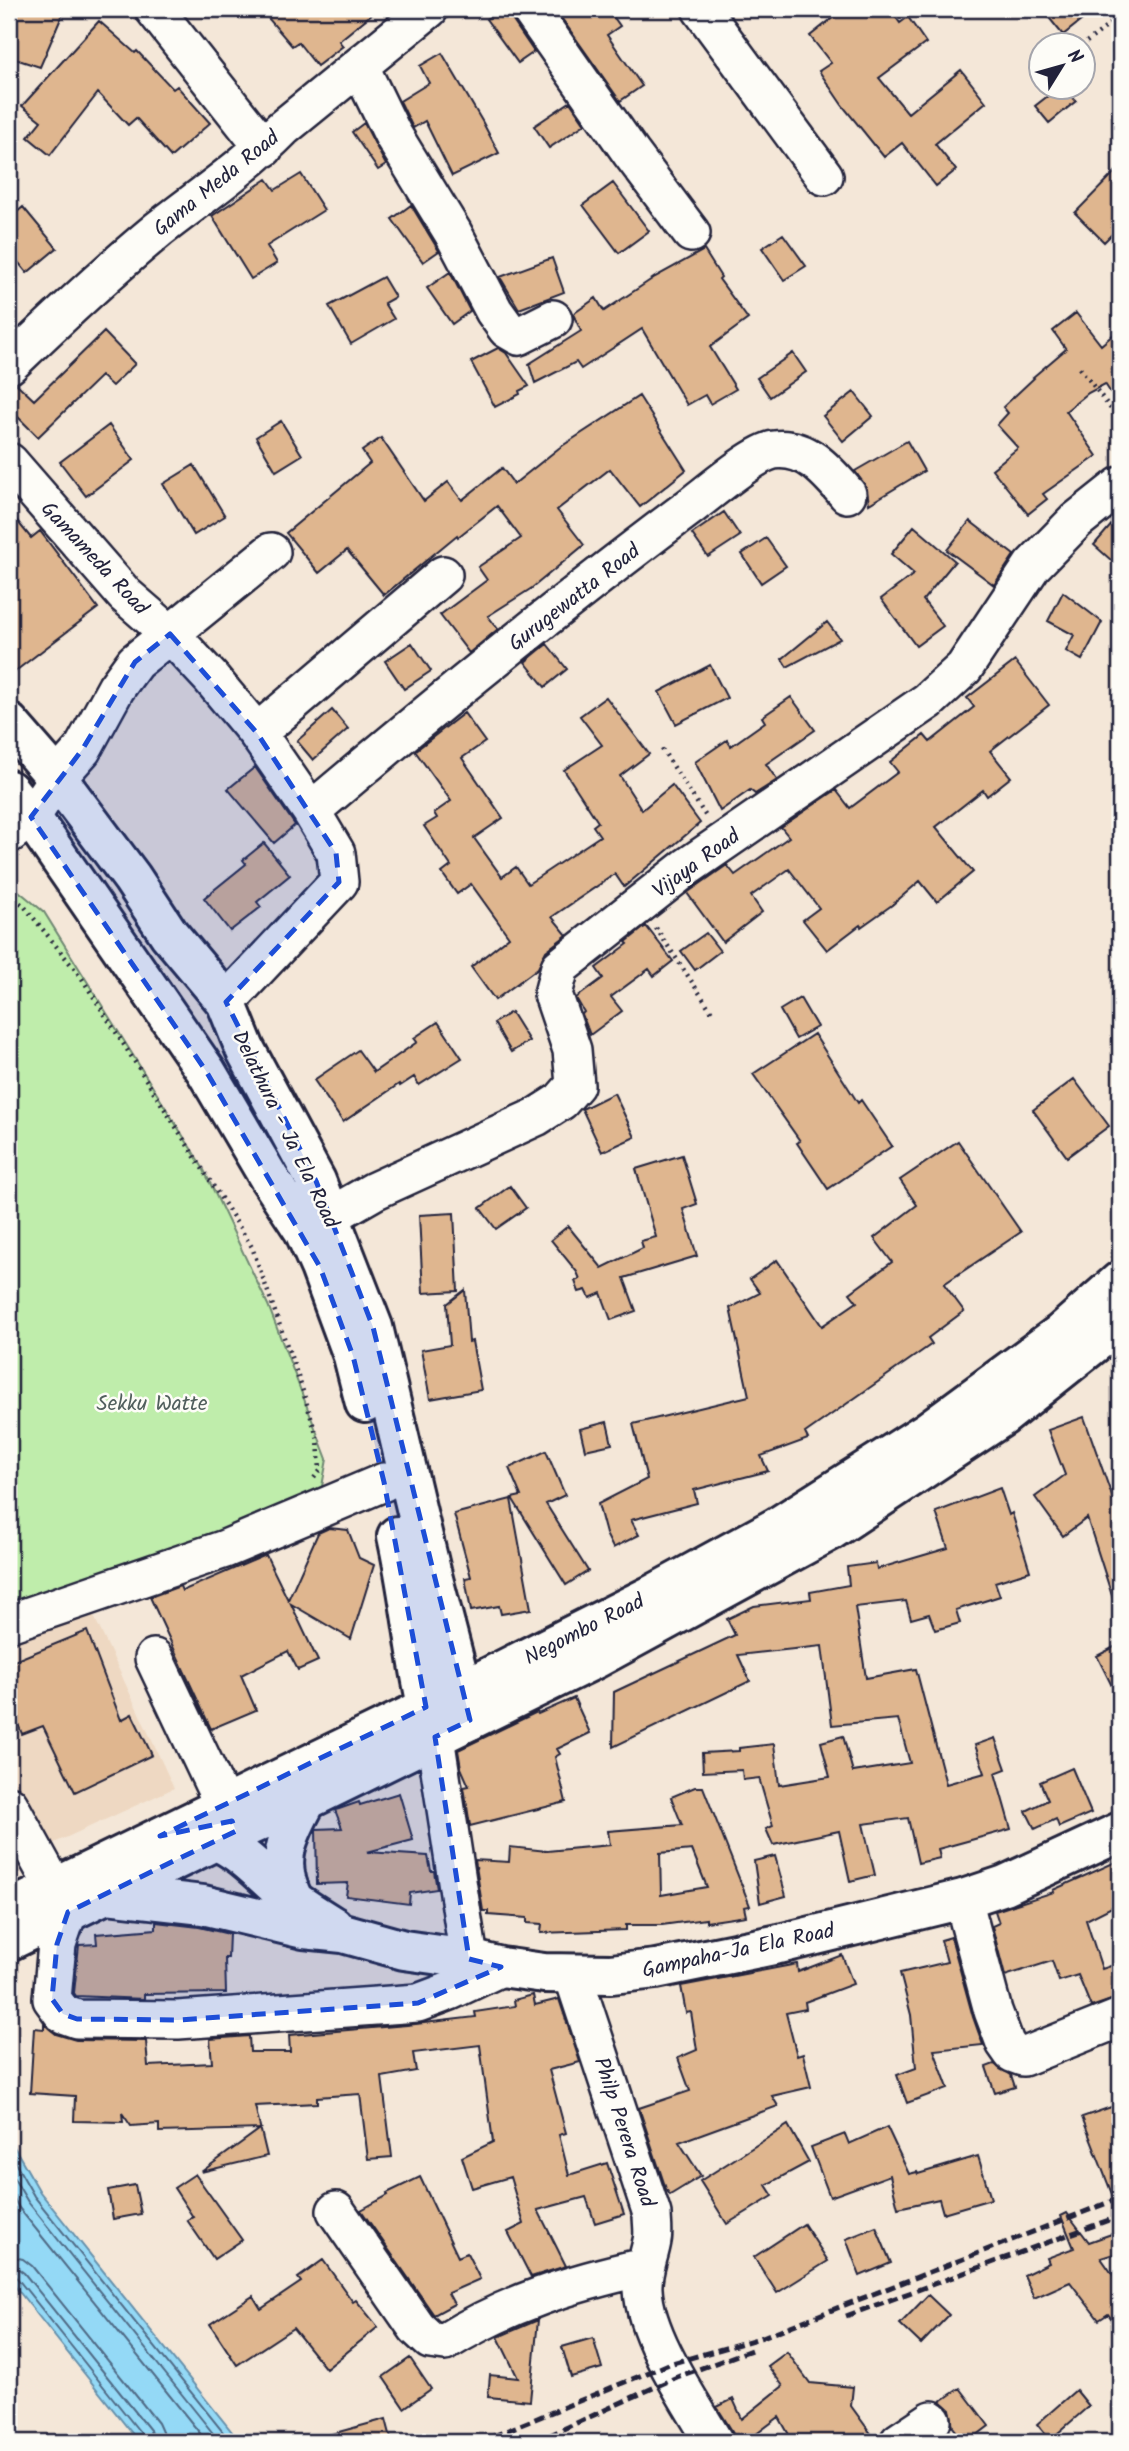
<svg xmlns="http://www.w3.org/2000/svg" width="1129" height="2451" font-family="Kalam,sans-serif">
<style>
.built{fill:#eed8c2}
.green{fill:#bfedab;stroke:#708873;stroke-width:2}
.water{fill:#94d9f6;stroke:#6690ab;stroke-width:2}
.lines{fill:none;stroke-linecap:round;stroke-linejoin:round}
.shore{stroke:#506b86;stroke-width:2}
.building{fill:#dfb68f;stroke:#22223b;stroke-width:2;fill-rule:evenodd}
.minor-casing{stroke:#22223b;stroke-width:42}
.major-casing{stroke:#22223b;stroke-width:44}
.highway-casing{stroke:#22223b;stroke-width:44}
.path{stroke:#22223b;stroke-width:4.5;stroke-dasharray:2 5;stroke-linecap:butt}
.minor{stroke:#fdfcf7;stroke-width:37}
.major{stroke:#fdfcf7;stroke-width:38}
.highway{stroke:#fdfcf7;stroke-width:38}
.rail{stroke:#22223b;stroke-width:5;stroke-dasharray:10 5;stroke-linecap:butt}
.marked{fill:#1d4ed8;fill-opacity:0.2;stroke:#1d4ed8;stroke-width:5;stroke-dasharray:14 9;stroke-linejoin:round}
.labels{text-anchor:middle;stroke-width:5;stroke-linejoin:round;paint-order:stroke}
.street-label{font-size:21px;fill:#22223b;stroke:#fdfcf7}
.park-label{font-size:21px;fill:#515f5d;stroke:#fdfcf7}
</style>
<rect width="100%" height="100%" fill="#f4e7d8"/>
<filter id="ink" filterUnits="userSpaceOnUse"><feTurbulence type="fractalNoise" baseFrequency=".0143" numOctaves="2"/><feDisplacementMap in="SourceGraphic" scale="14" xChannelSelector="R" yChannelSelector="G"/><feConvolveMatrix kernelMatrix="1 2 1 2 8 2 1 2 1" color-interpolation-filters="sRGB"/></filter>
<g filter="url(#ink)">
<!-- built -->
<path class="built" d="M92,1612L174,1788L39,1850L9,1786V1640Z"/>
<!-- green -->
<path class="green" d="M9,883L44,912L203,1168L268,1305L327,1459L321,1492L51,1596L9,1608Z"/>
<!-- water -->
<path class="water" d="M9,2138L40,2192L240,2442H139L9,2279Z"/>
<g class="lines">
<!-- shore -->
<path class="shore" d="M9,2152L34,2196L231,2442
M9,2170L28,2202L220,2442
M9,2190L19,2208L207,2442
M9,2256L23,2259L32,2266L158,2423L162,2432L164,2442
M9,2267H16L24,2273L150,2430L153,2442
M9,2275L17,2278L143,2436L144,2442"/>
</g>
<!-- building -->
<path class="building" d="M9,9H65L40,67L9,57Z
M279,9H378L339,41L343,46L317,66L298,42L292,46L268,18Z
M501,9H509L513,21L534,52L518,63L486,19Z
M555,9H608L620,26L607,35L642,86L620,101Z
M844,9H890L900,23L908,17L926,43L879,78L908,113L961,70L986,102L935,144L956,170L936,186L902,143L884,157L842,105L819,71L831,63L810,36Z
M1042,9H1096L1063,35Z
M99,21L135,53L137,51L173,89L177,86L210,123L171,157L136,118L128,125L98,93L50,155L28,137L41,121L22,106Z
M442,53L482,121L499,153L452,176L425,121L413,128L400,101L429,83L420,66Z
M1058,88H1065L1076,101L1049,123L1035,106Z
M570,102L585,124L549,148L534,126Z
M364,123L386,165L378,170L352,132Z
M1120,167V226L1104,242L1075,213Z
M301,174L324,210L267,246L277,263L251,279L212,216L267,179L275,190Z
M613,183L649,231L619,253L583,205Z
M411,205L439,251L423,262L392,219Z
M23,207L57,248L27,273L9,251V219Z
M783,234L806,266L784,280L762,248Z
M704,250L721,277L719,279L748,319L710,347L736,389L710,404L705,395L687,405L642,329L581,369L576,362L535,383L529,364L581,331L573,314L596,298L604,311L655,277Z
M552,258L564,292L519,309L500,277Z
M450,272L470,311L452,324L427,288Z
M383,277L395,297L384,303L394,319L351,344L329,306Z
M1076,313L1101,345L1120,329V407L1105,384L1088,393L1066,411L1097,456L1043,494L1047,499L1028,514L992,469L1018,448L997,425L1008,413L1003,407L1034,378L1033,377L1066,349L1053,331Z
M104,332L135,364L112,386L101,376L38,437L9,408V385L17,384L34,400Z
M498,348L506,353L529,386L519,391L520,394L495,407L471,362Z
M793,353L806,372L770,397L757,378Z
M854,392L873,416L843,441L823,416Z
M639,396L686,470L640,507L610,469L557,510L584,545L532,588L488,616L498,629L469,653L440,615L487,580L478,567L521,538L497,506L458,537L457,535L384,595L347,550L319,573L286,533L370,463L362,451L381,438L424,501L448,482L462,500L502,468L514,484L559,448Z
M281,421L302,455L276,471L256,437Z
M109,425L134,460L86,496L60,462Z
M907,441L924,471L869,504L867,489L855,471Z
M194,465L225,516L194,535L163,484Z
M9,511L31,538L40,531L98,608L9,676Z
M724,512L740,536L708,557L692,534Z
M1120,515V568L1094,545Z
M970,521L1014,555L994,585L947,550Z
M914,526L955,561L923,600L943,626L916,646L881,599L914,574L891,554Z
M766,538L786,566L761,583L742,554Z
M1063,592L1102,622L1082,660L1066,651L1074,635L1048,621Z
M827,622L840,639L787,667L782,659Z
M412,643L431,671L404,689L385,661Z
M547,644L567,669L545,687L525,662Z
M1015,661L1049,705L990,751L1011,777L987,796L983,790L936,827L973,872L937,902L920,881L892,905L861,927L860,925L827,950L803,920L819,908L789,869L751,896L762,912L723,942L687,893L727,865L735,875L789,837L781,827L836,790L850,808L898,772L890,762L924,735L930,742L974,707L967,698Z
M710,665L727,698L676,724L659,692Z
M606,697L649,754L620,776L642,810L672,785L700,823L624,887L615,874L552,917L567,935L546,951L538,968L495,1000L471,967L509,937L471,884L457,894L442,873L451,866L424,826L437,818L434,813L451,801L415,751L464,713L485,742L462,758L503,818L474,838L502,877L516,867L528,884L600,836L593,826L598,822L564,770L602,745L580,716Z
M791,697L815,730L766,764L777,780L755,794L750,790L720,811L695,762L727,740L731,746L765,722L762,717Z
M332,710L348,729L313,760L297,741Z
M255,767L295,825L274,843L228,789Z
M264,843L290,875L257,902L261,907L230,931L204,898L246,864L243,860Z
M646,926L673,961L654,976L649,969L611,997L622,1011L590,1035L582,1014L584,1012L576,998L603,978L596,968L628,944L626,942Z
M706,933L720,951L695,970L681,951Z
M800,998L817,1027L796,1039L780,1010Z
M511,1012L529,1041L511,1052L494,1023Z
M438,1022L462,1058L419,1085L414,1077L400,1086L399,1084L343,1122L314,1080L358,1050L374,1072L417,1042L414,1038Z
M814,1034L858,1103L861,1100L892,1146L828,1189L797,1143L800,1141L753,1074Z
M1074,1079L1109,1126L1067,1157L1033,1110Z
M614,1093L635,1137L602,1152L582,1109Z
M958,1141L1021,1232L944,1284L964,1311L928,1338L932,1344L805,1433L808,1439L761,1456L768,1471L694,1490L697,1503L631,1520L639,1535L613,1548L606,1534L598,1504L647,1479L633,1424L749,1396L730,1308L760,1293L750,1279L777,1260L822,1326L857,1302L850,1293L892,1262L874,1238L917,1205L900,1180Z
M682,1155L697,1204L683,1209L697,1256L624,1278L636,1311L611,1320L601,1293L590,1298L586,1290L579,1292L575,1281L580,1279L577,1272L551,1240L568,1226L602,1268L643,1248L641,1241L656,1237L636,1169Z
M510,1186L526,1208L496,1229L480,1208Z
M454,1213L458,1291L423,1293L419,1215Z
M465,1290L469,1342L472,1341L481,1390L430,1399L421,1350L450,1345L447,1304Z
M1084,1417L1120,1519V1607L1116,1608L1087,1518L1063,1536L1035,1497L1065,1475L1048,1430Z
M607,1422L612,1444L585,1450L580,1429Z
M546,1451L565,1495L546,1504L588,1571L566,1585L512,1498L521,1496L509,1468Z
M1000,1488L1009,1515L1012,1513L1030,1571L995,1582L1000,1596L956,1610L960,1623L935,1630L929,1614L911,1619L906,1601L855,1607L866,1678L916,1669L946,1784L985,1773L975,1745L995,1738L1006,1769L995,1773L1011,1829L938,1849L940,1858L918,1863L908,1818L863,1824L875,1875L850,1881L839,1831L773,1845L766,1829L773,1826L759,1778L743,1780L742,1770L703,1772L702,1753L739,1751V1748L774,1744L779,1785L830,1777L821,1742L843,1736L853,1772L910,1763L898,1719L832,1725L822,1646L738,1655L750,1681L613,1747L614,1692L735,1635L727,1619L754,1606L811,1599L810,1592L849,1585L847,1567L876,1563L877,1569L948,1548L936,1512Z
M511,1499L531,1609L501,1614L499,1606L471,1611L465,1578L471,1577L454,1514Z
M329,1528L348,1530L359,1558L374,1565L351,1639L291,1604L318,1661L298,1670L288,1651L241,1675L256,1710L211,1729L150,1597L180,1586L182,1591L266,1555L288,1600L318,1533Z
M87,1631L121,1720L132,1714L152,1755L75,1792L43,1726L22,1734L9,1701V1663Z
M1120,1644V1702L1097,1656Z
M574,1698L590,1733L557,1749L560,1754L555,1757L566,1802L470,1826L464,1787L469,1786L461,1768L458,1750L537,1712L538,1714Z
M1072,1768L1091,1813L1059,1827L1056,1819L1035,1829L1026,1811L1048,1800L1040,1782Z
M695,1787H703L750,1906L744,1907L746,1916L706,1922V1919L662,1925H626V1930L541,1933L542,1924L527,1923V1918L488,1915V1911H483L475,1860L509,1862L510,1847L547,1851L610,1845L608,1831L682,1825L671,1797ZM692,1850L707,1887L661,1895L660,1853Z
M399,1793L413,1840L367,1852L428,1856L431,1871H434L437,1889L410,1893L409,1904L346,1896L348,1883L317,1884L316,1829L342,1828L335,1810L339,1809L359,1802L360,1805Z
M775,1856L786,1896L760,1903L754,1861Z
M1120,1860V1903L1086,1920L1102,1969L1120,1963V1997L1091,2007L1078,1975L1059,1981L1052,1961L1005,1976L992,1926L999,1923L995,1911L1054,1892L1053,1890Z
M156,1922L199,1927L229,1934L228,1958H225L226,1993L144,1994V1999L76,1996L74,1993L79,1945L97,1944L96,1934L156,1929Z
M951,1937L973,2017L983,2045L934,2050L948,2088L907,2103L897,2075L916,2068L911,2015L900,1973L947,1962L941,1940Z
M842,1955L853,1984L805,2002L806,2009L786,2013L797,2056L803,2054L811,2087L772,2096L778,2106L679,2142L701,2176L670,2195L666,2189L639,2108L690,2091L678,2058L697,2050L691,2012L686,2013L681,1986L797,1964L798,1972Z
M533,1995L535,2005L559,1999L580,2062L549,2070L566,2133L559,2135L569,2175L607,2163L624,2214L595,2223L586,2197L538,2210L566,2266L531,2277L508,2232L524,2224L510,2177L472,2188L462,2157L493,2142L480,2045L413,2053L416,2071L382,2077L392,2157L368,2159L360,2094L317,2097V2103L255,2106L267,2156L201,2172L260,2129L159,2132V2124L131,2126L122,2113L123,2122L74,2121L75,2096L30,2093L34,2028L44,2029V2024L56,2034L76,2040L146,2041L148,2066L212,2063L210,2039L249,2036L250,2052H290L289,2035L407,2025L476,2017L475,2012L515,2006L514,2000Z
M994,2064L1011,2075L1015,2087L995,2093L986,2067Z
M1120,2104V2211L1119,2212L1082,2117Z
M788,2125L809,2162L766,2185L773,2196L727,2224L700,2181Z
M887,2127L909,2174L917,2172L918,2174L978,2156L991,2199L943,2213L939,2199L898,2208L890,2175L830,2197L811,2147L845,2134L849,2144Z
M195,2174L242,2240L214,2259L187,2220L193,2217L174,2188Z
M420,2177L458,2257L467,2253L480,2279L448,2293L454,2304L434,2315L361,2210L388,2195L387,2193Z
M135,2185L141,2214L113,2219L108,2190Z
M1067,2213L1089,2242L1120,2231V2252L1101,2258L1120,2285V2330L1108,2314L1099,2320L1070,2282L1034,2298L1024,2275L1049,2263L1047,2258L1074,2248L1061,2216Z
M804,2224L828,2261L777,2293L754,2257Z
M876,2227L891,2263L860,2276L846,2239Z
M323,2260L353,2302L356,2300L378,2327L326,2369L293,2328L237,2365L210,2324L253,2296L261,2309L301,2282L298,2278Z
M928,2295L949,2315L921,2344L900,2324Z
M538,2320L530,2401L488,2397L490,2375L518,2378L498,2337Z
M593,2338L602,2368L571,2377L562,2347Z
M787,2352L810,2383L853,2387L851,2406L877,2442H812L792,2440L779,2417L751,2438L753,2442H735L732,2431L717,2407L733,2399L742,2419L783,2386L768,2366Z
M410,2358L431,2389L404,2408L383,2377Z
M960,2388L989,2426L968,2442H965L953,2427L950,2409L941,2401Z
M1076,2390L1089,2406L1050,2440L1037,2424Z
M386,2419L392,2442H325L324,2436Z"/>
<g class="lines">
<!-- minor casing -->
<g class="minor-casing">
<path id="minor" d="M154,9L264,148
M530,9L631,153L691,233
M701,9L824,176
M360,67L393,135L453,233L494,311L507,329L519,336L553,319
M9,365C58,318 107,272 159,229C201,196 246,166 283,128L429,9
M9,462L125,595L170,634L135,662L116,688L82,750L57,778L31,817L9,834
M257,733L443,575
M311,811C435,706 561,603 691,506C708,493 755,453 774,450C807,446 827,471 847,494
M226,1002L339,882L336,853L311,811L257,733L211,678L170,634L271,552
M304,1231L374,1191L536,1117L561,1101L575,1085L572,1050L553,994L560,967L687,867L928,701L964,668L1032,566L1076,521L1120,486
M9,1623L225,1549L384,1482
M154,1658L223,1804
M435,1737L469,1959
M9,1805L54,1887
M963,1899L993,2011L1005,2043L1012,2053L1023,2057L1120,2018
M68,1912L57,1944L52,1999L63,2014L77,2019L178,2020L418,2003L450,1991L501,1967
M573,1975L652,2214C652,2223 654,2233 652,2241C649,2258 642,2272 643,2289C645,2336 690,2401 714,2442
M336,2211L417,2328L430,2340L445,2342C508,2303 572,2283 644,2267
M899,2442L932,2420"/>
</g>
<!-- major casing -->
<g class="major-casing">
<path id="major" d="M9,723L57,778L132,878L169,934L226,1002L245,1049L316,1181L373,1327L431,1571L470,1720
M9,790L31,817L206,1071L269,1178L304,1231L320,1267L353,1356L365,1403
M397,1536C412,1602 416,1671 435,1737"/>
</g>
<!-- highway casing -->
<g class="highway-casing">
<path id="highway" d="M199,1835C236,1845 252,1865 279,1889C295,1903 315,1915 333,1926
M107,1894L203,1905L304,1929L343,1933L404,1950L469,1959L501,1967L544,1973L611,1974L656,1969L779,1944L963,1899L1005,1885L1120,1832
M294,1901C274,1862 287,1836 307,1800
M9,1910L463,1690L652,1595L777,1527L928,1431L1061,1333L1120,1281
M9,1941L217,1840L307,1800L595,1659L830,1531L1002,1417L1120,1323"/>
</g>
<!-- path -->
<path class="path" d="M1081,46L1120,17
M1080,368L1120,421
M662,749L707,818
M9,894L24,906L81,977L252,1247L301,1385L318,1440L320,1471L314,1478
M656,928L714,1015"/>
<!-- minor -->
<use href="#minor" class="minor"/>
<!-- major -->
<use href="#major" class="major"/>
<!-- highway -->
<use href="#highway" class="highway"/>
<!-- rail -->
<path class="rail" d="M846,2316L1120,2216
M479,2442L669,2364L760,2338L1120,2198
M535,2442L677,2377L754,2349"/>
</g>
</g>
<!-- marked area -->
<path class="marked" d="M170,634L257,733L336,853L339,882L226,1002L316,1181L373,1327L470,1720L435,1737L469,1959L501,1967L418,2003L178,2020L77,2019L63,2014L52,1999L57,1944L68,1912L236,1831L232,1821L160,1836L426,1707L384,1482L353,1356L320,1267L206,1071L31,817L82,750L135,662Z"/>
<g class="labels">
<!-- street labels -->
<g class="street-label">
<text transform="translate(216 183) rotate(-39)" y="7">Gama Meda Road</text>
<text transform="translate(95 558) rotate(47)" y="7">Gamameda Road</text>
<text transform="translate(574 597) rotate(-38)" y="7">Gurugewatta Road</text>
<text transform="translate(696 863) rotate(-36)" y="7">Vijaya Road</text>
<text transform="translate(286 1129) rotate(64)" y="7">Delathura - Ja Ela Road</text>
<text transform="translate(584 1629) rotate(-27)" y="7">Negombo Road</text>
<text transform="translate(738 1950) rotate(-12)" y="7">Gampaha-Ja Ela Road</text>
<text transform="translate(625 2132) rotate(72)" y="7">Philp Perera Road</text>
</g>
<!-- park labels -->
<g class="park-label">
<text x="152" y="1410">Sekku Watte</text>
</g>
</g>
<!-- margin -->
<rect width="1129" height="2451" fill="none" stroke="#fdfcf7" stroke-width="35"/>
<rect x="18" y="18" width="1094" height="2416" fill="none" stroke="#22223b" stroke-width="2.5" filter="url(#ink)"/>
<!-- north arrow -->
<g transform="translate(1062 66) rotate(53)"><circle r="33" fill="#fdfcf7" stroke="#a5a5ac" stroke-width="2"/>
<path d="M0-5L12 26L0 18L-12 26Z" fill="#22223b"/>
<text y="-10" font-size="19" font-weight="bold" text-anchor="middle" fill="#22223b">N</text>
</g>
</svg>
